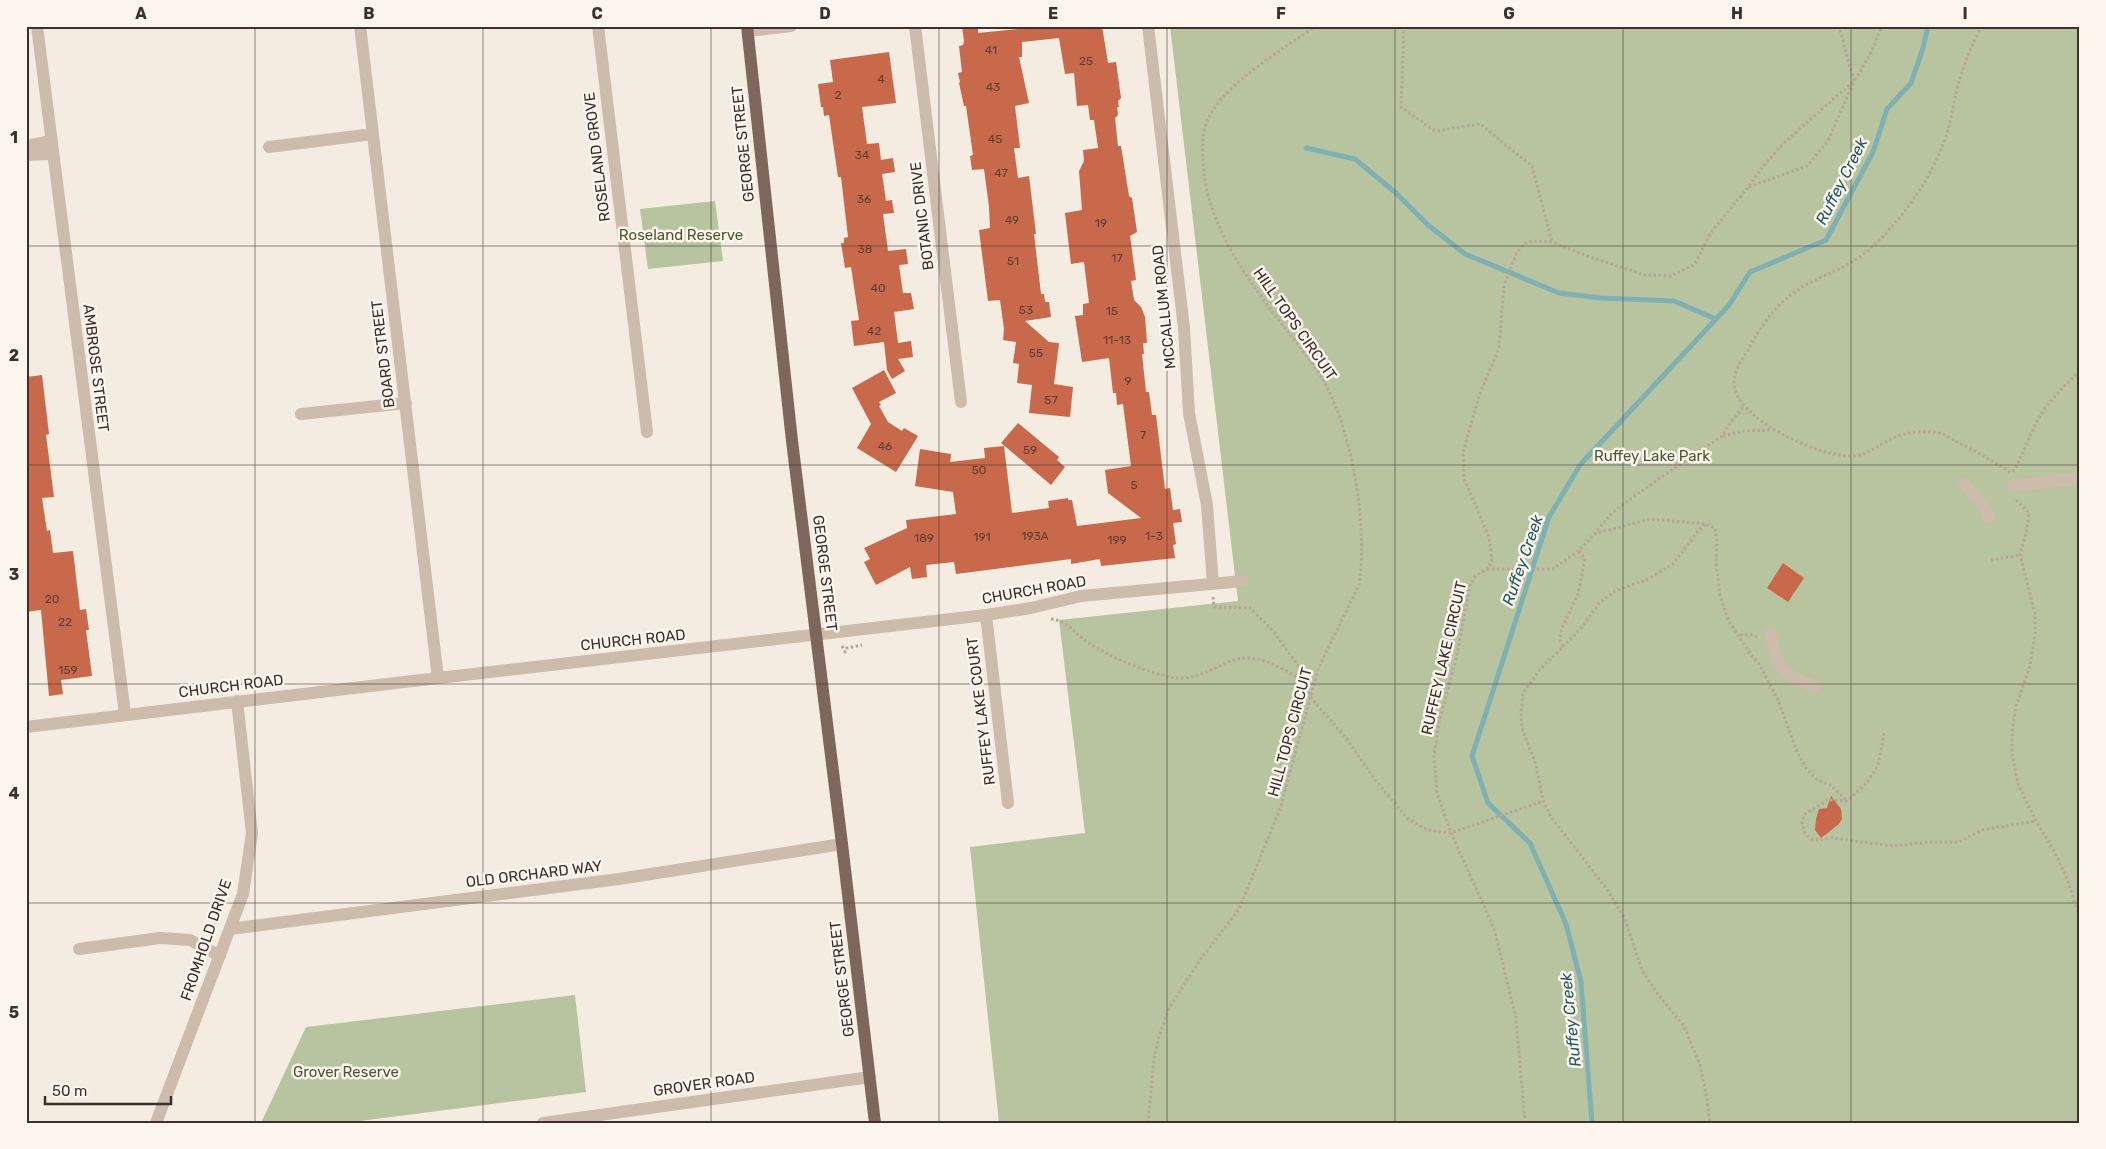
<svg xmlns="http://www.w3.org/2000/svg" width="2106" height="1149" font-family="Rubik,sans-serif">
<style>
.green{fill:#b8c4a0}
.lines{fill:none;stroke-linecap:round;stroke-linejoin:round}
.stream{stroke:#7fb0b2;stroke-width:5}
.building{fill:#c8694b}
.path{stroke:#b9a596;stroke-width:3;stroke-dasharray:2.5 2.5;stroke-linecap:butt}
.minor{stroke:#cdbbac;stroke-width:12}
.major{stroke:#7d675c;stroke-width:12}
.grid{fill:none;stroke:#3b302b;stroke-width:1;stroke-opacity:0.55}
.labels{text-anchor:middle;stroke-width:5;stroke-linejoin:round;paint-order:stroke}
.number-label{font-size:12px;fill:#5e3e33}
.street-label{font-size:15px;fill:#3b302b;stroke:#fbf5ee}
.park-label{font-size:15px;fill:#4a5a2e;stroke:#fbf5ee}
.water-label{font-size:16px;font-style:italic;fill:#1f5a5e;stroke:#fbf5ee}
.neatline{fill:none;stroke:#3b302b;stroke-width:2}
.grid-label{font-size:16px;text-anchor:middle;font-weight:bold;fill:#3b302b}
</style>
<rect width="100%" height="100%" fill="#f4ebe1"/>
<!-- green -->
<path class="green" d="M1170,26H2080V1123H1105V1121L1083,1123H999L970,847L1085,833L1059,620L1238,601Z
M715,201L723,261L648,269L640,209Z
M575,995L586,1092L344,1123H261L306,1027Z"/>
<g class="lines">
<!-- stream -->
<path class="stream" d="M1306,148L1355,159L1396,193L1428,225L1465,254L1559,293L1601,298L1674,301L1716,319
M1592,1123L1581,982L1566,924L1530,843L1488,803L1472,756L1549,517L1580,465L1729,305L1750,272L1826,240L1873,152L1887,109L1911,83L1923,48L1928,26"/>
</g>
<!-- building -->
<path class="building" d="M962,26H978V33L1047,26H1102L1108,63L1116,62L1121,98L1118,101L1119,107H1117L1118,115L1115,118L1118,146H1121L1129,196L1132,198L1137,232L1130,236L1136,280L1131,281L1134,300L1141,307L1145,317L1147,343H1143L1144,354H1142L1146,392H1149L1152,415H1156L1165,489L1170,488L1173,510L1180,509L1182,522L1173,523L1176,544L1173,545L1175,558L1101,566L1100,559L1071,564V559L956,574L954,562L926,565L927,577L912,579L910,567L876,585L864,562L870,559L864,548L907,528L906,520L956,514L953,492L915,486L920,449L951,454L950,462L985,458L984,448L1004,446L1012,513L1049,508L1048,501L1068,498V500H1072L1077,526L1141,518L1108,493L1105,470L1131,466L1123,404L1117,405L1116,393H1113L1109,358L1082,362L1075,316L1083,315V304L1089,303L1084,262L1071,264L1065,213L1082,210L1079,171L1084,161L1083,150L1098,148L1094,120H1090L1088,105L1077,106L1074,73L1065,74L1059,38L1022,42V57H1019L1029,103L1015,106L1020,148H1014L1018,178L1029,176L1036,234H1034L1041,294H1044L1045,302H1049L1051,317L1025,321L1049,342L1059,343L1054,384L1073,387L1070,417L1029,413L1032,385L1017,383L1019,364L1013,363L1016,342L1003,340L1004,329L1000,300L988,301L979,230L990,228L989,207L984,169L972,170L970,156L973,155L966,106H964L959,83L960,82L958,73L962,72L959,46L963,45L964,41Z
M889,52L896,103L862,107L867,144L879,143L881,160L893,158L895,172L882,174L886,201L892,200L894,213L883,214L888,251L906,249L908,264L899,265L903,293H911L914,309L894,312L898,343L911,341L913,357L898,359L905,371L892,379L887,370L884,342L854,346L851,321L859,320L851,267L845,268L841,243H844V238L848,237L841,177H838L829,115L824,116L823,107H821L818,84L833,82L830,60Z
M884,370L896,393L879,402L881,405L879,406L888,422L902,431L904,428L918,436L896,472L857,448L871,424L852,388Z
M42,375L49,434L46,435L54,497L42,498L47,531L50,530L53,553L73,551L80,610L86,609L89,630H86L92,676L61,680L63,694L49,696L41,610L26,612V377Z
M1018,423L1059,457L1057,460L1065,467L1051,485L1001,443Z
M1783,563L1804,578L1788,602L1767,588Z
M1831,796L1841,809L1842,819L1839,824L1821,838L1815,830L1816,819L1819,809L1827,808Z"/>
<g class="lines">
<!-- path -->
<path class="path" d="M1404,26L1401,107L1435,131L1480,124L1532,166L1552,242
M1982,26C1973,42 1966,59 1961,76C1953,99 1952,125 1942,147C1928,184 1900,221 1871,248C1846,271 1811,277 1788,297C1772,310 1760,328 1750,346C1744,357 1735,368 1734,381C1732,419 1823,459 1855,456C1869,454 1880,444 1893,438C1905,432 1926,430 1939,433C1945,434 1951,439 1956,441C1975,451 1993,461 2010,472
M1749,187L1807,166L1828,141L1854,81L1839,26
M1723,436L1742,431L1775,430
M2013,472C2023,455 2029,436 2039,418C2049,400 2066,385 2080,370
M2016,500L2029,513L2026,533L2020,555L2035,614V634L2030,666L2016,706L2012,733V754L2018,784L2036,821L2054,851L2066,876L2080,918
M1594,534L1650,519L1706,524L1715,528L1717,540L1716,562L1720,595L1728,620L1751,655L1759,664L1778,700L1798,754L1806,768L1816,779L1832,786L1847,801
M1579,551L1585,559L1578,594L1562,628L1560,640L1563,647L1541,668L1523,693L1521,711L1522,728L1536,765L1543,801L1551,817L1606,888L1624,917L1642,970L1657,993L1684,1026L1700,1065L1707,1099L1710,1123
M1991,560L2020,555
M1487,569H1553L1579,551L1613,512L1634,496L1722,436L1733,419L1744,406
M1213,597L1214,607L1250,608L1273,631L1297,664L1306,682L1311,698L1346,738L1376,781L1408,819L1428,830L1451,833L1543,801
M1051,619C1067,621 1074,632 1086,641C1109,657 1143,671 1170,677C1203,684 1223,656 1250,658C1271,660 1289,673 1306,682
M1740,635H1753L1758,637
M842,646L845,652L847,648L862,645
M1563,647L1582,627L1600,602L1615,591L1648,579L1673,564L1698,531L1706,524
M1884,733L1878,766L1865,785L1847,801L1827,800L1804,815L1802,824L1805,833L1811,839L1819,840L1832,838L1893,846L1931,842H1959L1982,830L2036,821
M1148,1123L1154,1059L1159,1036L1169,1008L1200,960L1239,909L1280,809L1318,669L1359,585C1368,527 1353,437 1326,385C1315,365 1299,346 1284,327C1247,279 1205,223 1203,160C1202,147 1202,131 1208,119C1225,83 1283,49 1316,26
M1525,1123L1516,1018L1494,928L1451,833L1437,793L1434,756L1439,722L1456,659L1470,586L1475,576L1487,569L1492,561L1491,550L1489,537L1464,479L1463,452L1479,396L1499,348L1504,285L1516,254L1524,244L1532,241L1552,242L1587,256L1645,275L1671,276L1695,264L1710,234L1748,187L1764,165L1787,140L1854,81L1869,57L1882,26"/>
<!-- minor -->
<path class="minor" d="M37,26L125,714
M360,26L438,678
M598,26L647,432
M915,26L961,402
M1148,26L1184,328L1189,413L1207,505L1213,584
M748,31L791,26
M26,146L51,141
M269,147L373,134
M26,155L52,154
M301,414L406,403
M1964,484L1982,504L1989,517
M2013,486L2080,478
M986,615L1008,803
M1771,633C1775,666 1783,677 1815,686
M26,727L438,678L986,615L1031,608L1081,596L1243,581
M230,929L619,879L842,844
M79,949L160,938L190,940L220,956
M156,1123L243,894L252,833L237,701
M543,1123L870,1077"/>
<!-- major -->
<path class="major" d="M747,26L792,441L842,844L875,1123"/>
</g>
<!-- grid -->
<path class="grid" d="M255,26V1123M483,26V1123M711,26V1123M939,26V1123M1167,26V1123M1395,26V1123M1623,26V1123M1851,26V1123M26,246H2080M26,465H2080M26,684H2080M26,903H2080"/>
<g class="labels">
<!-- number labels -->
<g class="number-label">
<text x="991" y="54">41</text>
<text x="1086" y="65">25</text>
<text x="881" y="83">4</text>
<text x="993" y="91">43</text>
<text x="838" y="99">2</text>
<text x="995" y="143">45</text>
<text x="862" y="159">34</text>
<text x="1001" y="177">47</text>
<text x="864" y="203">36</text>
<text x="1012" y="224">49</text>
<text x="1101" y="227">19</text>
<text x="865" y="253">38</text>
<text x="1117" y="262">17</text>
<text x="1013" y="265">51</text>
<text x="878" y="292">40</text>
<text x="1026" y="314">53</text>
<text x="1112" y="315">15</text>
<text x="874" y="335">42</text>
<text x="1117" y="344">11-13</text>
<text x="1036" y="357">55</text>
<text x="1128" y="385">9</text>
<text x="1051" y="404">57</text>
<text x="1143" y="439">7</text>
<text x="885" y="450">46</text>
<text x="1030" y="454">59</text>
<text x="979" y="474">50</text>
<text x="1134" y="489">5</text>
<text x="1035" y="540">193A</text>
<text x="1154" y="540">1-3</text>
<text x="982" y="541">191</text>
<text x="924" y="542">189</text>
<text x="1117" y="544">199</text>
<text x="52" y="603">20</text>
<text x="65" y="626">22</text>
<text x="68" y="674">159</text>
</g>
<!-- street labels -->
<g class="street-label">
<text transform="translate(743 144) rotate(-96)" y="5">GEORGE STREET</text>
<text transform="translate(597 157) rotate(-97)" y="5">ROSELAND GROVE</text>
<text transform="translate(922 216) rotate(-97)" y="5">BOTANIC DRIVE</text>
<text transform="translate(1164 307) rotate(-96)" y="5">MCCALLUM ROAD</text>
<text transform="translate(1295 324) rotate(55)" y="5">HILL TOPS CIRCUIT</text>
<text transform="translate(383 354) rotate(-97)" y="5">BOARD STREET</text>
<text transform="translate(96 368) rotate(83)" y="5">AMBROSE STREET</text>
<text transform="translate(825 573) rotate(83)" y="5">GEORGE STREET</text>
<text transform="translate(1034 590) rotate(-10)" y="5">CHURCH ROAD</text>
<text transform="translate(633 640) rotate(-6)" y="5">CHURCH ROAD</text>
<text transform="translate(1444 658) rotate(-77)" y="5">RUFFEY LAKE CIRCUIT</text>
<text transform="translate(231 686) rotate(-7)" y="5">CHURCH ROAD</text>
<text transform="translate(981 711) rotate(-97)" y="5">RUFFEY LAKE COURT</text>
<text transform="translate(1290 732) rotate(-75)" y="5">HILL TOPS CIRCUIT</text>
<text transform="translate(534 874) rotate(-7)" y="5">OLD ORCHARD WAY</text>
<text transform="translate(206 940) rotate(-71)" y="5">FROMHOLD DRIVE</text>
<text transform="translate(842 979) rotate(-97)" y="5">GEORGE STREET</text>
<text transform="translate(704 1084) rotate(-8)" y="5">GROVER ROAD</text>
</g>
<!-- park labels -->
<g class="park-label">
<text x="681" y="240">Roseland Reserve</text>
<text x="1652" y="461">Ruffey Lake Park</text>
<text x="346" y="1077">Grover Reserve</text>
</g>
<!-- water labels -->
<g class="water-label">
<text transform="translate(1841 181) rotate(-63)" y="6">Ruffey Creek</text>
<text transform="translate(1522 560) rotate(-71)" y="6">Ruffey Creek</text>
<text transform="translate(1570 1020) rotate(-96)" y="6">Ruffey Creek</text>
</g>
</g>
<!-- border -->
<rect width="2106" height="1149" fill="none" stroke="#fbf5ee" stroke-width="55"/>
<!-- scale -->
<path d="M45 1096v8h126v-8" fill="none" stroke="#3b302b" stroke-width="2.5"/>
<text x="52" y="1096" font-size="15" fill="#3b302b" stroke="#fbf5ee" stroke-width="4" paint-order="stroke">50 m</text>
<rect x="28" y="28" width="2050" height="1094" class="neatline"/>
<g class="grid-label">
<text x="141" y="19">A</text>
<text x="369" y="19">B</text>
<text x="597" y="19">C</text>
<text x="825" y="19">D</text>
<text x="1053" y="19">E</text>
<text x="1281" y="19">F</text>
<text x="1509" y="19">G</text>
<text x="1737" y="19">H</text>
<text x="1965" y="19">I</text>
<text x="14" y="143">1</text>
<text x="14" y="361">2</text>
<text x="14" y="580">3</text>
<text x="14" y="799">4</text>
<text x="14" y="1018">5</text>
</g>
</svg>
